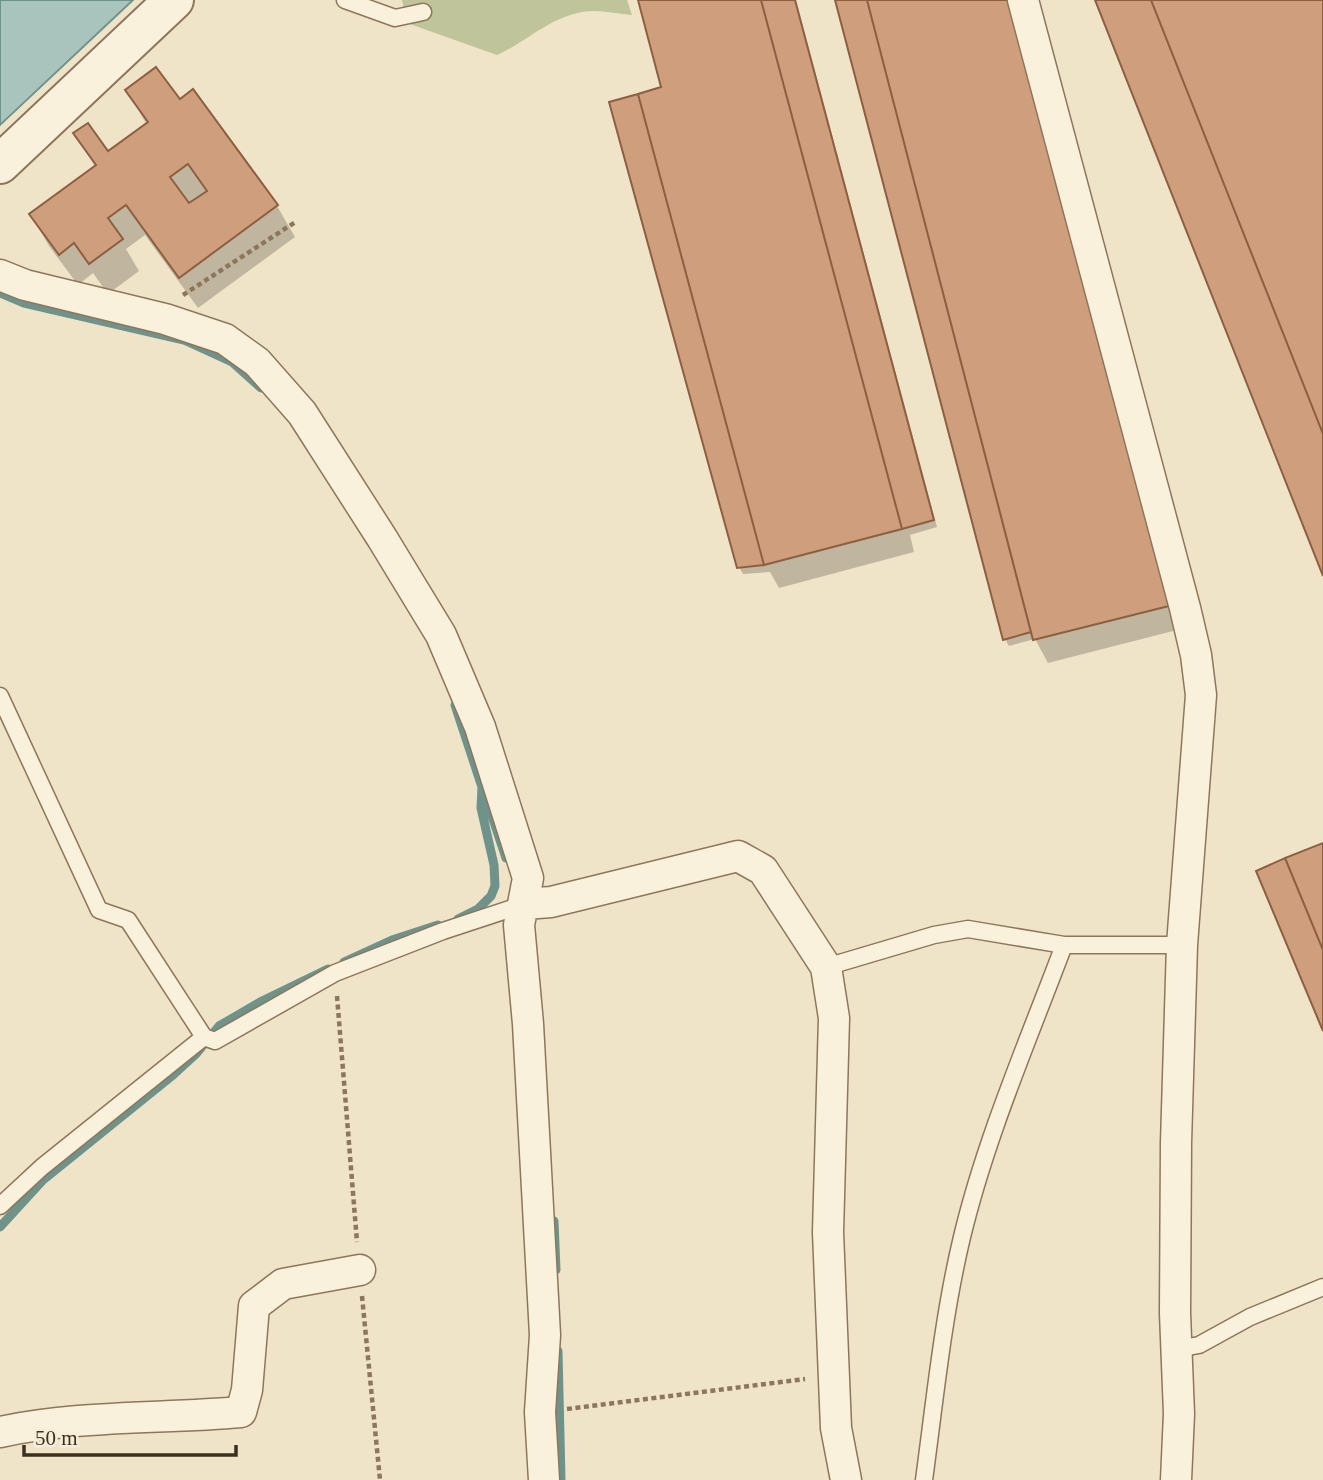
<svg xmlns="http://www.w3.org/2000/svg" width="1323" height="1480" font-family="'Times New Roman',serif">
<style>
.cemetery{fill:#bfc49a}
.water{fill:#a9c4bc;stroke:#6f938a;stroke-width:2}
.shadow{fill:#0003}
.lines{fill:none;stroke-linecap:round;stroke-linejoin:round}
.stream{stroke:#6f938a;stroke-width:9}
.building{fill:#cf9f7d;stroke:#8d5f41;stroke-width:2;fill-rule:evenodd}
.service-casing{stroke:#8d765c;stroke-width:19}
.minor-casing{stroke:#8d765c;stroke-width:33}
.tertiary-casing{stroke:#8d765c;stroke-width:42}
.path{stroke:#8d765c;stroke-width:4.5;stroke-dasharray:5 3.5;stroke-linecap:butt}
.service{stroke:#faf1dc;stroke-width:16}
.minor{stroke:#faf1dc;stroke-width:30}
.tertiary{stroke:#faf1dc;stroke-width:38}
</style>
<rect width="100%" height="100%" fill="#f0e4c8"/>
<!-- cemetery -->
<path class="cemetery" d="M402,0H627L632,15C617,14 597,9 582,12C549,18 526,42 497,55L407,23Z"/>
<!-- water -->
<path class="water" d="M0,0H133L0,125Z"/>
<!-- shadow -->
<path class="shadow" d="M640,0H796L937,527L910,535L914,552L779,588L770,572L743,574L739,567L663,88Z
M837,0H1016L1181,629L1048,663L1035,639L1009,646L1005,639Z
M127,91L180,101L193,91L277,206L295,237L198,308L145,235L126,249L139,271L108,294L93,273L78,285L49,246L31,215L96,168L76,134L108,153L147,125Z"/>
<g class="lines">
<!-- stream -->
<path class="stream" d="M0,293L24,303L184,340L232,362L261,388
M455,705L482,787L481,808L494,865L495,886L491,896L478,909L458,919
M484,792L506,858
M344,962L392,940L438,925
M554,1221L556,1270
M0,1227L43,1180L173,1075L196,1054L219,1026L262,1001L328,969
M558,1351L561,1480"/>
</g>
<!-- building -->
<path class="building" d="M638,0H761L902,529L764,565L638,94L661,87Z
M761,0H795L934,520L902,529Z
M835,0H867L1031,632L1003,640Z
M867,0H1010L1169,606L1033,640Z
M1095,0H1151L1323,434V576Z
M1151,0H1323V434Z
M156,67L180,99L193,89L278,205L179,278L126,205L108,218L123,239L89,264L74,243L59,255L29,214L96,165L73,133L88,123L108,151L148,122L125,90ZM188,164L207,191L189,203L170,177Z
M638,94L764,565L737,568L609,102Z
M1323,843V950L1285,858Z
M1285,858L1323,950V1031L1256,871Z"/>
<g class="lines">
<!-- service casing -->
<g class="service-casing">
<path id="service" d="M345,0L395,18L423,12
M0,696L99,910L128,920L204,1037
M826,967L934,935L968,929L1064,945H1182
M0,1206L42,1167L204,1037L215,1041L335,973L443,931L525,904
M1177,1349L1199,1345L1250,1317L1323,1287
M924,1480C935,1399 943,1316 962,1237C986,1137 1028,1041 1064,945"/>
</g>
<!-- minor casing -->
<g class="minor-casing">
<path id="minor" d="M1023,0L1185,608L1196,655L1201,695L1182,945L1176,1143L1175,1313L1179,1414L1176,1480
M0,275L25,285L165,319L225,339L257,362L302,413L382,538L441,635L480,727L528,878L519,925L528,1024L545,1335L540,1412L544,1480
M525,904L551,902L738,856L763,870L826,967L834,1018L828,1232L836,1428L846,1480
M0,1432C79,1415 161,1419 241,1412L247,1390L254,1306L283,1284L360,1270"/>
</g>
<!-- tertiary casing -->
<g class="tertiary-casing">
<path id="tertiary" d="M0,164L174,0"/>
</g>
<!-- path -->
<path class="path" d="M183,295L297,221
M337,996L357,1242
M362,1296L380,1480
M567,1409L805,1379"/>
<!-- service -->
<use href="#service" class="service"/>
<!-- minor -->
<use href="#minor" class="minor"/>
<!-- tertiary -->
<use href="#tertiary" class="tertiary"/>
</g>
<!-- scale -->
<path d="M24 1445v10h212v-10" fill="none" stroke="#3d2e20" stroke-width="3.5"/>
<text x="35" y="1445" font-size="21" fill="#3d2e20" stroke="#f7eed8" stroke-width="5" paint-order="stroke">50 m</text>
</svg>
